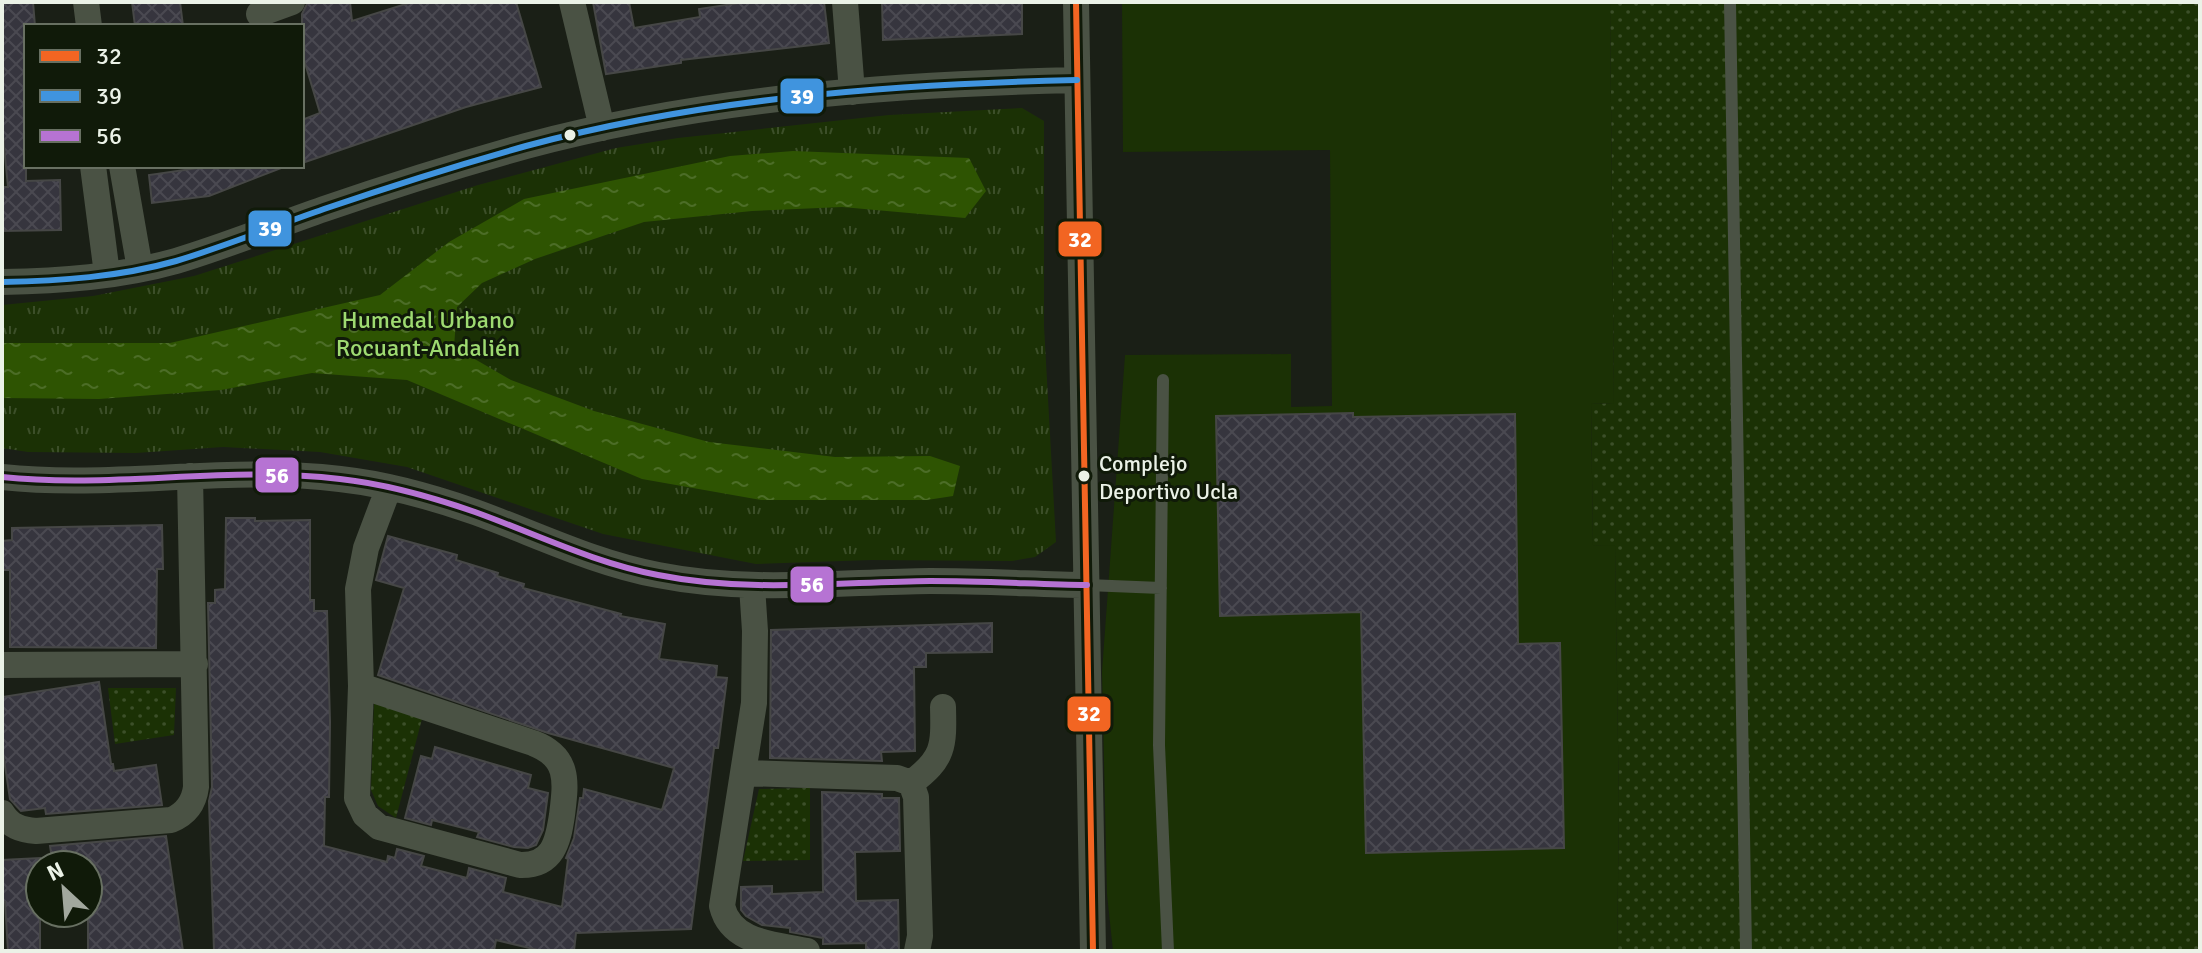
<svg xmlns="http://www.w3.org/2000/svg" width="2202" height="953" font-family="Signika,sans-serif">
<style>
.grass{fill:url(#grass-dots)}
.park{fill:url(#park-tufts)}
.pitch{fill:#1b3105}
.water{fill:url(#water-ripples)}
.building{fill:url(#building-cross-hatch);stroke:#464746;stroke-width:2}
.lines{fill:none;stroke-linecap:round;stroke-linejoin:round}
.lane{stroke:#4a5244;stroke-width:12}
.street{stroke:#4a5244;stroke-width:26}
.bus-1-casing{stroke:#101a09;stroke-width:12}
.bus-2-casing{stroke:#101a09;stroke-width:12}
.bus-3-casing{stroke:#101a09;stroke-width:12}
.bus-1{stroke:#f26522;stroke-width:6}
.bus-2{stroke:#4094de;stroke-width:6}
.bus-3{stroke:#b673d3;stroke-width:6}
.bus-dot{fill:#ebf2e7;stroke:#101a09;stroke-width:3}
.labels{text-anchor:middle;stroke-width:6;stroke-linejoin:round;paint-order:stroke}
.bus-label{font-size:22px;fill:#ebf2e7;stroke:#101a09;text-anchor:start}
.park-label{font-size:24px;fill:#9eda71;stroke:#101a09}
.line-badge{stroke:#101a09;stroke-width:3}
.badge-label{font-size:22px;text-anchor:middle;font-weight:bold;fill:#fff}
</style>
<defs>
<pattern id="grass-dots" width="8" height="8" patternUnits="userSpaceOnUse" patternTransform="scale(2)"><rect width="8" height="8" fill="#1b3105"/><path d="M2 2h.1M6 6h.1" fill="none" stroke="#3c4f29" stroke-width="1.8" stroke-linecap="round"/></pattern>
<pattern id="park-tufts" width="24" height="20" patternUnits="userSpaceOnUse" patternTransform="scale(2)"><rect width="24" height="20" fill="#1b3105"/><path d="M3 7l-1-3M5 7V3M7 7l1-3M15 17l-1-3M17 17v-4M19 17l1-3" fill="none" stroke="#3c4f29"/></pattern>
<pattern id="water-ripples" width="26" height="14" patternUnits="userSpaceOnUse" patternTransform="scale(2)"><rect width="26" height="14" fill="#2e5402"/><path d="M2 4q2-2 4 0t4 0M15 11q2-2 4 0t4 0" fill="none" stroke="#4c6d27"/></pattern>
<pattern id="building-cross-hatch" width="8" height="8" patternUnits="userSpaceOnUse" patternTransform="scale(2)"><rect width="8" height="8" fill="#36353e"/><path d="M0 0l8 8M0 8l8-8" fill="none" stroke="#4a4951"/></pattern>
</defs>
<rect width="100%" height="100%" fill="#1a1f16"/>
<!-- grass -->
<path class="grass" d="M1610,2H2200V951H1617L1619,810L1615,547L1593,545L1591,404L1614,403Z
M108,688H176L174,735L115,744Z
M374,703L423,715L396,818L378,806L371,790Z
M810,788V860L743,861L759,789Z"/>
<!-- park -->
<path class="park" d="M1022,108L1044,121V326L1056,542L1035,557L1012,561L871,560L756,564L603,534L407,467L320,452L223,447L136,453L28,452L2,448V305L93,296L194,276L478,185L616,148L678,138L889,115Z"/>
<!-- pitch -->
<path class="pitch" d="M1122,2H1610L1614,403L1591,404L1593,545L1615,546L1619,810L1617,951H1113L1107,894L1102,672L1125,355L1291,354V407L1332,406L1330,150L1123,152Z"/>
<!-- water -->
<path class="water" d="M793,151L969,158L986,191L965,218L842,207L752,211L644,222L535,259L482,283L457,307L454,347L511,380L594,411L709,442L835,457L930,456L960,466L953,496L927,500H761L642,479L407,380L312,373L221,390L99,399L2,398V343H170L380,295L449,242L524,199L730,156Z"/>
<!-- building -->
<path class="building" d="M2,2H33L35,26H26V181L60,180L61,230L2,231V187H8L2,126Z
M132,2H180L183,26H135Z
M308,2H350L352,21L412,2H516L541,87L466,107L302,163V120L320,113L302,53V14Z
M593,2H629L634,28L700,17L699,9L746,2H824L829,43L681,60V63L606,74Z
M882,2L1022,3V34L883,40Z
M212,166L281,168L209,196L152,203L149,175Z
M1353,413V417L1515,414L1518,644L1560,643L1564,848L1366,853L1361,612L1220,616L1216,416Z
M226,518H255V521L310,520V600H314V611H327L330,722L329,797H325L324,846L387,862L388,856L395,858L397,849L424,856L421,866L467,878L469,868L506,878L503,892L562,907L568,859L566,858L574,838L580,798H583L584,789L662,810L674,768L548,733L378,675L404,588L376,580L388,536L457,555L456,560L498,573L497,576L524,584L523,588L621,614L620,616L665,624L659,659L717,666L716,677L727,678L718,748H714L691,929L576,933L574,951H542L496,940L494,951H214L209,801L212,787L208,603H215V590L225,589Z
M162,525L163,569H157L156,648L10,647V570H2V541L12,540V528Z
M992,623V652L926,653V667H914L915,751L881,752L882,761L770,758L771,630Z
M99,682L111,764H113L114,771L156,765L162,805L46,814L45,808L21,811L10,799L2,746V697Z
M435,747L531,775L528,788L548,793L543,830L536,845L528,848L514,847L477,837L479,832L432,820L431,825L405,818L421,756L432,759Z
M822,792L882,794V798H899L900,851L855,852L856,901L898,900L899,951H866V943L823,944V938L790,932V928L762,925L746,916L741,910V887L772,886V894L823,892Z
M166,836L183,951H88V865H53L50,846Z
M40,858V951H8L5,902H2V860Z"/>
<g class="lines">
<!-- lane -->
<path class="lane" d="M1730,2L1746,951
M1163,380L1159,745L1168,951
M1087,585L1161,588"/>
<!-- street -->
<path class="street" d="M86,2L89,26
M572,2L602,128
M845,2L852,92
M1076,2L1093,951
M259,14L292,2
M93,166L107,274
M122,166L140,269
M2,282C60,281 119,277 176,261C226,246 275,226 324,209C391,186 458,165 526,146C705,98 893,84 1077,80
M2,477C115,489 228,465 340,479C386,484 432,497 475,512C536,534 594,563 658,575C748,593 838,582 930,581C982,581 1035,584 1087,585
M752,586L755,631L754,703L722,906C731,944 776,944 807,951
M2,665L195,664
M361,686L533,743C570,757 566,782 562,815C558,842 553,866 520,865L379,827L365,815L357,798L361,686L358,589L366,548L389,487
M745,773L897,778L911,783L916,797L920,936L917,951
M911,783C944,759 944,746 943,707
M2,813C10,826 21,830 36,831L171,820C186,814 194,803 196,787L190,476"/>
<!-- bus-1 casing -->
<g class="bus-1-casing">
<path id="bus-1" d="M1076,2L1093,951"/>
</g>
<!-- bus-2 casing -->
<g class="bus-2-casing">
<path id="bus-2" d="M2,282C60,281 119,277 176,261C226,246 275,226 324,209C391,186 458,165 526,146C705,98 893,84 1077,80"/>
</g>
<!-- bus-3 casing -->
<g class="bus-3-casing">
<path id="bus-3" d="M2,477C115,489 228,465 340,479C386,484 432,497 475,512C536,534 594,563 658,575C748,593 838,582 930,581C982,581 1035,584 1087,585"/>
</g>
<!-- bus-1 -->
<use href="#bus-1" class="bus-1"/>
<!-- bus-2 -->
<use href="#bus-2" class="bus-2"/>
<!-- bus-3 -->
<use href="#bus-3" class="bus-3"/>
</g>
<!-- markers -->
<g class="bus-dot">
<circle cx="570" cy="135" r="7"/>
<circle cx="1084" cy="476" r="7"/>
</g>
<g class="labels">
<!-- bus labels -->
<g class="bus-label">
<text x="1099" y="471">Complejo<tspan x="1099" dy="28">Deportivo Ucla</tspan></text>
</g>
<!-- park labels -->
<g class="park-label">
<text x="428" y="328">Humedal Urbano<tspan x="428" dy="28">Rocuant-Andalién</tspan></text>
</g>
</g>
<g class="line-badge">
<rect x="779" y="77" width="46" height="38" rx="8" fill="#4094de"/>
<rect x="247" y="209" width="46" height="39" rx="8" fill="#4094de"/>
<rect x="1057" y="220" width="46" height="38" rx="8" fill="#f26522"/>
<rect x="254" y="456" width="46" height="38" rx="8" fill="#b673d3"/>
<rect x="789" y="565" width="46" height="39" rx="8" fill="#b673d3"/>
<rect x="1066" y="695" width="46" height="38" rx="8" fill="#f26522"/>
</g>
<g class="badge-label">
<text x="802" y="104">39</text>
<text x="270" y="236">39</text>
<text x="1080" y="247">32</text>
<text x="277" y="483">56</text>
<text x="812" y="592">56</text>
<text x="1089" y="721">32</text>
</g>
<!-- border -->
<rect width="2202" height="953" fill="none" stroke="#ebf2e7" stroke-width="8"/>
<!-- legend -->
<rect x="24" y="24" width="280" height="144" fill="#101a09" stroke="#687062" stroke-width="2"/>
<rect x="40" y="50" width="40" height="12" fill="#f26522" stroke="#687062" stroke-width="2"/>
<text x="96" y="64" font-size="24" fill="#ebf2e7">32</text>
<rect x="40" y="90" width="40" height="12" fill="#4094de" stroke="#687062" stroke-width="2"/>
<text x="96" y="104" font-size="24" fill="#ebf2e7">39</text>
<rect x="40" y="130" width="40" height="12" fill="#b673d3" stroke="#687062" stroke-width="2"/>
<text x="96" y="144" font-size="24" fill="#ebf2e7">56</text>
<!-- north arrow -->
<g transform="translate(64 889) rotate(334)"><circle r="38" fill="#101a09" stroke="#687062" stroke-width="2"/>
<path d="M0-6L14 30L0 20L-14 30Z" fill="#a2a89e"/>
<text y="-12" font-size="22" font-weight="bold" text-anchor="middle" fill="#ebf2e7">N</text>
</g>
</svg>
